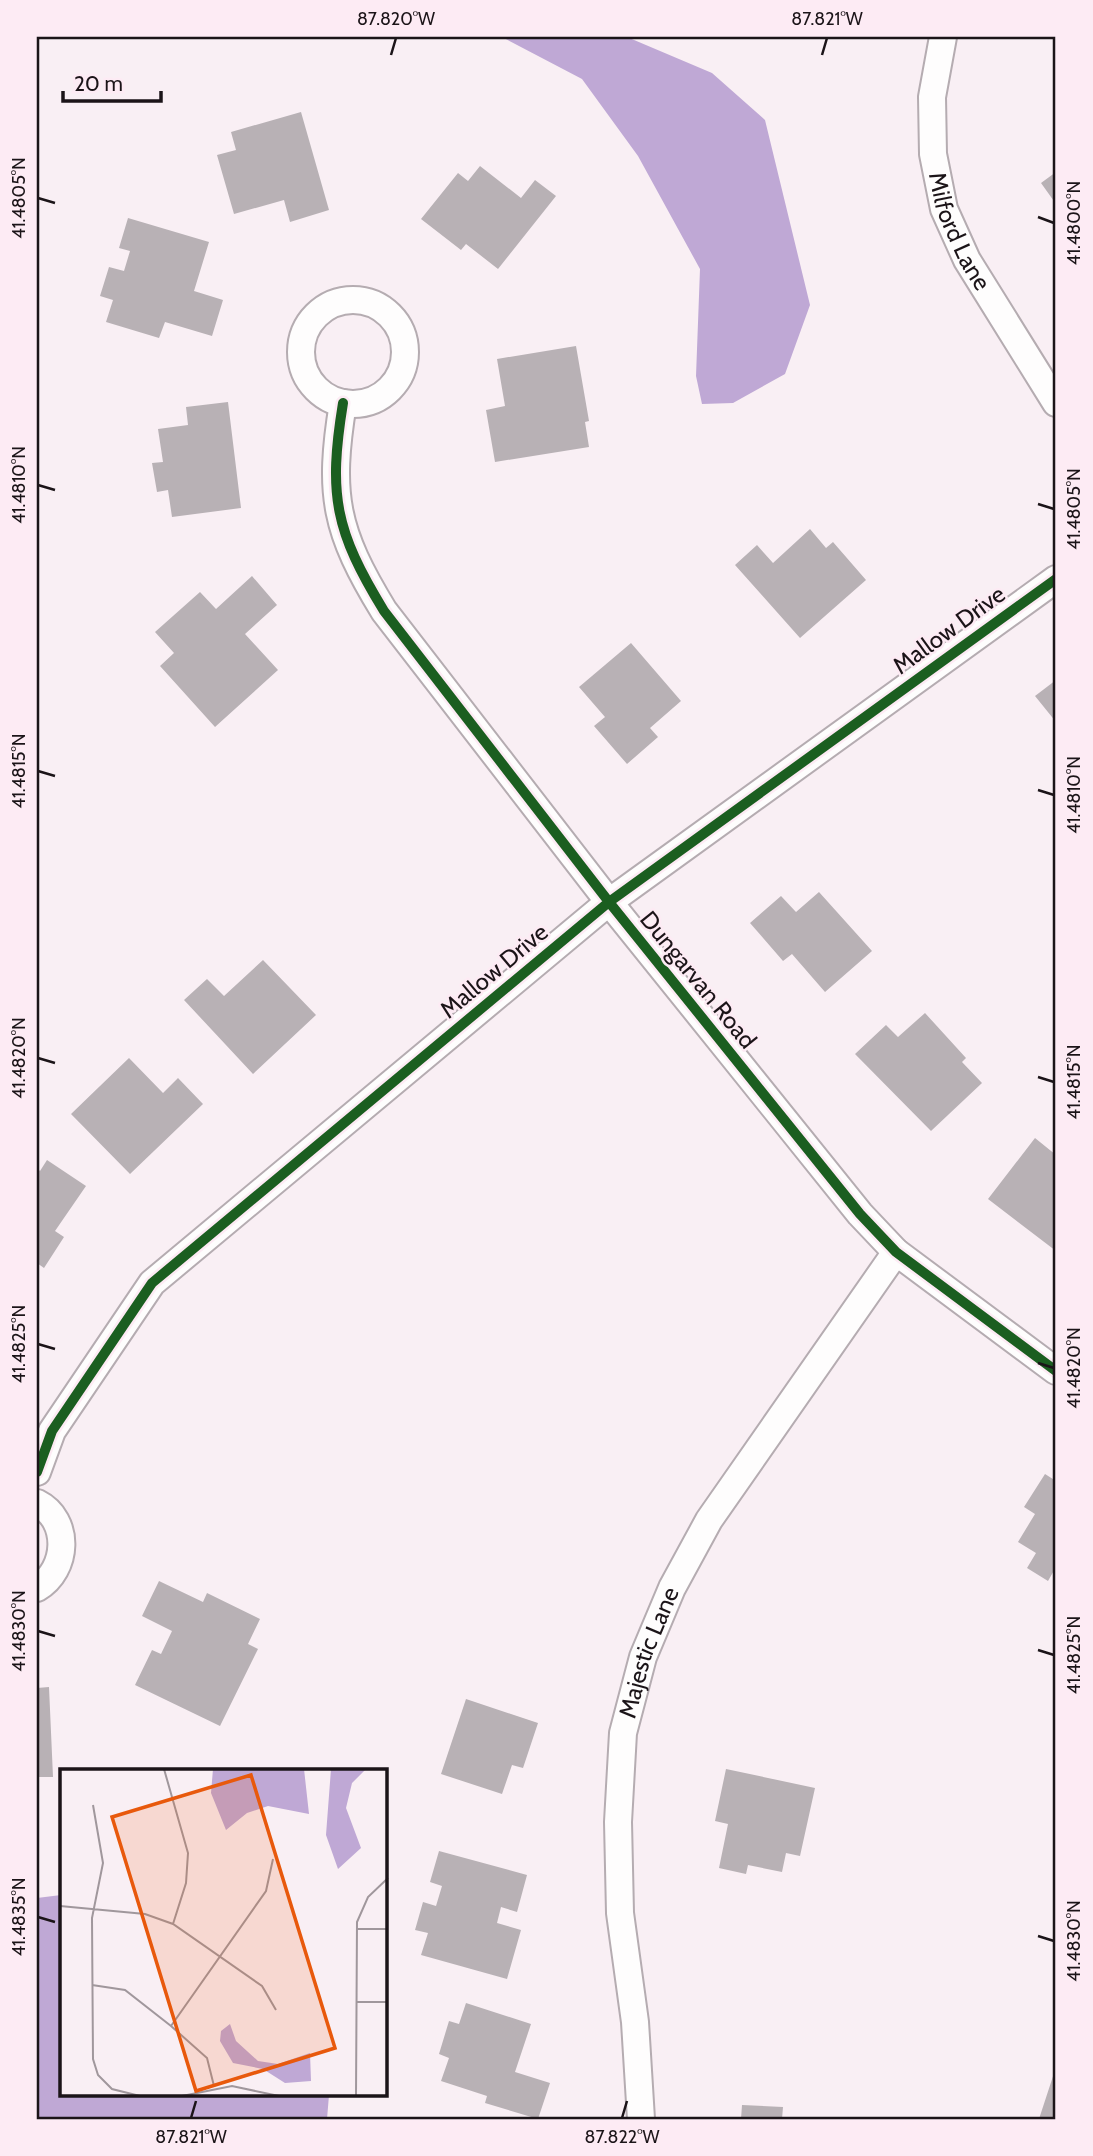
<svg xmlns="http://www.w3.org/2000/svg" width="1093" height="2156" font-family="Cabin,sans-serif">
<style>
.water{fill:#bfa8d5}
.building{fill:#b8b1b5}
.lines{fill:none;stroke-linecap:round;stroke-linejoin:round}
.minor-casing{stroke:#b5acb1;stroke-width:30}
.minor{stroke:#fefdfd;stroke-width:26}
.cycleway-casing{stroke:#fdebf4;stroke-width:15}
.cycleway{stroke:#1b5e20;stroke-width:10}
.ticks{fill:none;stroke:#1b1418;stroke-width:2.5}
.labels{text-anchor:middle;stroke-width:5;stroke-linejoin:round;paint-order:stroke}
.street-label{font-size:24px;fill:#1b1418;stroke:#fdebf4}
.inset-road{fill:none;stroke:#a0979c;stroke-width:2}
.view{fill:#e8590c;fill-opacity:0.15;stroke:#e8590c;stroke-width:3.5}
.inset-edge{fill:none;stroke:#1b1418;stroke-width:3.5}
.neatline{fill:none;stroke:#1b1418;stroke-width:2.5}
.ticks-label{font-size:18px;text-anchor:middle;fill:#1b1418}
</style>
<rect width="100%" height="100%" fill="#f9eff4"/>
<!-- water -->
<path class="water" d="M502,37H627L712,73L765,120L810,305L785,374L733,403L702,404L696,376L700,269L638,156L582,79Z
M61,1895V2095H329L327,2119H37V1898Z"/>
<!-- building -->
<path class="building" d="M301,112L329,210L290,222L284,200L234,214L217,155L236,150L231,132Z
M480,166L521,198L535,180L556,196L498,269L466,244L461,250L421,219L458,173L468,181Z
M1056,172V204L1041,183Z
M128,218L209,242L194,291L223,300L212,336L165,322L159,338L106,322L113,300L100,296L109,267L124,271L130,251L119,248Z
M576,346L589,421L585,422L589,447L495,462L486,410L505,406L497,359Z
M228,402L241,508L172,517L168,490L157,492L152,463L163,462L158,429L188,425L186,407Z
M810,529L826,548L833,542L866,580L800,638L735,565L757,545L773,563Z
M252,576L277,605L245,634L278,670L215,727L160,666L174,653L155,632L200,592L216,609Z
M631,643L681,701L650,728L658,737L627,764L594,726L605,717L579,687Z
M1056,680V722L1035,696Z
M819,892L872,951L825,992L792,954L783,961L750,923L781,896L796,912Z
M263,960L316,1015L253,1074L184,1000L207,979L224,996Z
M925,1013L966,1058L962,1062L982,1083L931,1131L855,1054L886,1025L898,1037Z
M129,1058L163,1093L178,1078L203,1104L130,1174L71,1114Z
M1035,1138L1056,1155V1251L988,1199Z
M47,1160L86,1186L55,1231L64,1237L44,1268L37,1263V1168L40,1171Z
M1045,1474L1056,1481V1567L1048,1581L1027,1568L1036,1553L1018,1542L1035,1514L1024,1507Z
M159,1581L203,1602L207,1593L260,1619L248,1644L258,1649L220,1726L135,1685L152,1650L161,1654L172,1631L142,1616Z
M49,1687L53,1777H37V1688Z
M466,1699L538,1723L523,1768L512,1765L502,1794L441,1774Z
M726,1769L815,1788L800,1856L786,1853L782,1872L748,1865L746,1874L719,1868L728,1824L715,1821Z
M439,1851L527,1875L517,1912L501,1907L497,1923L521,1930L507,1979L421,1955L428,1933L415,1930L423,1902L436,1906L442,1886L430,1882Z
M466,2003L531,2024L515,2072L550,2083L538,2119L485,2103L487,2096L441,2081L449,2058L439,2054L449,2021L459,2024Z
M1056,2067V2119H1039Z
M742,2105L783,2107L782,2119H741Z"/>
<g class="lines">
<!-- minor casing -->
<g class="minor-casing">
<g id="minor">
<path id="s1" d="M943,37L932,97L933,154L944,209L967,260L1056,403"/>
<circle cx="353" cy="352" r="52"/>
<path d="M343,403C328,495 335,531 384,611L609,902L860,1214L896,1252L1056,1371"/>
<path d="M37,1472L52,1431L152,1283L609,902L1056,579"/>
<path d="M37,1503C71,1520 68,1570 37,1588"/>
<path id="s2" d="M641,2119L635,2022L620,1913L618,1822L623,1733L643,1657L672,1588L709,1520L896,1252"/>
</g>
</g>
<!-- minor -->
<use href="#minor" class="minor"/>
<!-- cycleway casing -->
<g class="cycleway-casing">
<path id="cycleway" d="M343,403C328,495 335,531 384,611L609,902L860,1214L896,1252L1056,1371
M37,1472L52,1431L152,1283L609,902L1056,579"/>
</g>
<!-- cycleway -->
<use href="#cycleway" class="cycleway"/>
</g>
<!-- ticks -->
<path class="ticks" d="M391,55L396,38M822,55L827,38M38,198L55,203M1038,217L1054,223M38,485L55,490M1038,504L1054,509M38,771L55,776M1038,790L1054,795M38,1058L55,1063M1038,1077L1054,1082M38,1344L55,1349M1038,1363L1054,1368M38,1631L55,1636M1038,1650L1054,1655M38,1917L55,1922M1038,1936L1054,1941M191,2118L196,2101M622,2118L627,2101"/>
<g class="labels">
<!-- street labels -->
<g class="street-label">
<text dy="8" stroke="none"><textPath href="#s1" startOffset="200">Milford Lane</textPath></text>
<text transform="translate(949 630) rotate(-36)" y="8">Mallow Drive</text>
<text transform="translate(494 971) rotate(-40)" y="8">Mallow Drive</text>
<text transform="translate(698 980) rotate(51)" y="8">Dungarvan Road</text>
<text dy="8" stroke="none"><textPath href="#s2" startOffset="472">Majestic Lane</textPath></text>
</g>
</g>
<!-- overview -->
<g transform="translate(60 1769)">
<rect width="327" height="327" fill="#f9eff4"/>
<path d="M153,0H244L249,45L208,37L187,44L166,61L151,24ZM271,0H306L292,14L286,39L301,79L278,100L266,66ZM170,255L176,272L198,292L218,295L250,284L251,312L225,314L203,300L173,294L160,272L161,262Z" fill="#bfa8d5"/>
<path class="inset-road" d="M104,0L128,84L126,114L113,155M33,36L43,94L32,149L33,290L38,306L52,320L80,327M0,137L85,145L113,155L202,217L216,241M297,160H328M32,216L65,221L111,257L147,289L154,317M297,233H328M111,257L206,122L213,90M122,327L172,317L219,327M296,327L297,153L308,128L328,109"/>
<path class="view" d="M191,6L275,279L136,322L52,48Z"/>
<rect width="327" height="327" class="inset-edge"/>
</g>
<!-- border -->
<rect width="1093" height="2156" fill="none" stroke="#fdebf4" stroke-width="77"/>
<!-- scale -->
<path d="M63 91v10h98v-10" fill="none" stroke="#1b1418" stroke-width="3.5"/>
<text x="74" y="91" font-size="21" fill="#1b1418" stroke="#fdebf4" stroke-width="5" paint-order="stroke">20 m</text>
<rect x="38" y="38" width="1016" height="2080" class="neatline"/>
<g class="ticks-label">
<text x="396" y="25">87.820°W</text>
<text x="827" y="25">87.821°W</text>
<text transform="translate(19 198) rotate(-90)" y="6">41.4805°N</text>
<text transform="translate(1074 223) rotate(-90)" y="6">41.4800°N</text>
<text transform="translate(19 485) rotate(-90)" y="6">41.4810°N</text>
<text transform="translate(1074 509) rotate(-90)" y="6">41.4805°N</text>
<text transform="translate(19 771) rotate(-90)" y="6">41.4815°N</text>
<text transform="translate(1074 795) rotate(-90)" y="6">41.4810°N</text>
<text transform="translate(19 1058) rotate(-90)" y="6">41.4820°N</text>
<text transform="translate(1074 1082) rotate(-90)" y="6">41.4815°N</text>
<text transform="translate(19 1344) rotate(-90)" y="6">41.4825°N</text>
<text transform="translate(1074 1368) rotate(-90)" y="6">41.4820°N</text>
<text transform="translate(19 1631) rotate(-90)" y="6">41.4830°N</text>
<text transform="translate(1074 1655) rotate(-90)" y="6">41.4825°N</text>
<text transform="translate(19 1917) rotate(-90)" y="6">41.4835°N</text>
<text transform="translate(1074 1941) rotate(-90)" y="6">41.4830°N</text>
<text x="191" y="2143">87.821°W</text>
<text x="622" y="2143">87.822°W</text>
</g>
</svg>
